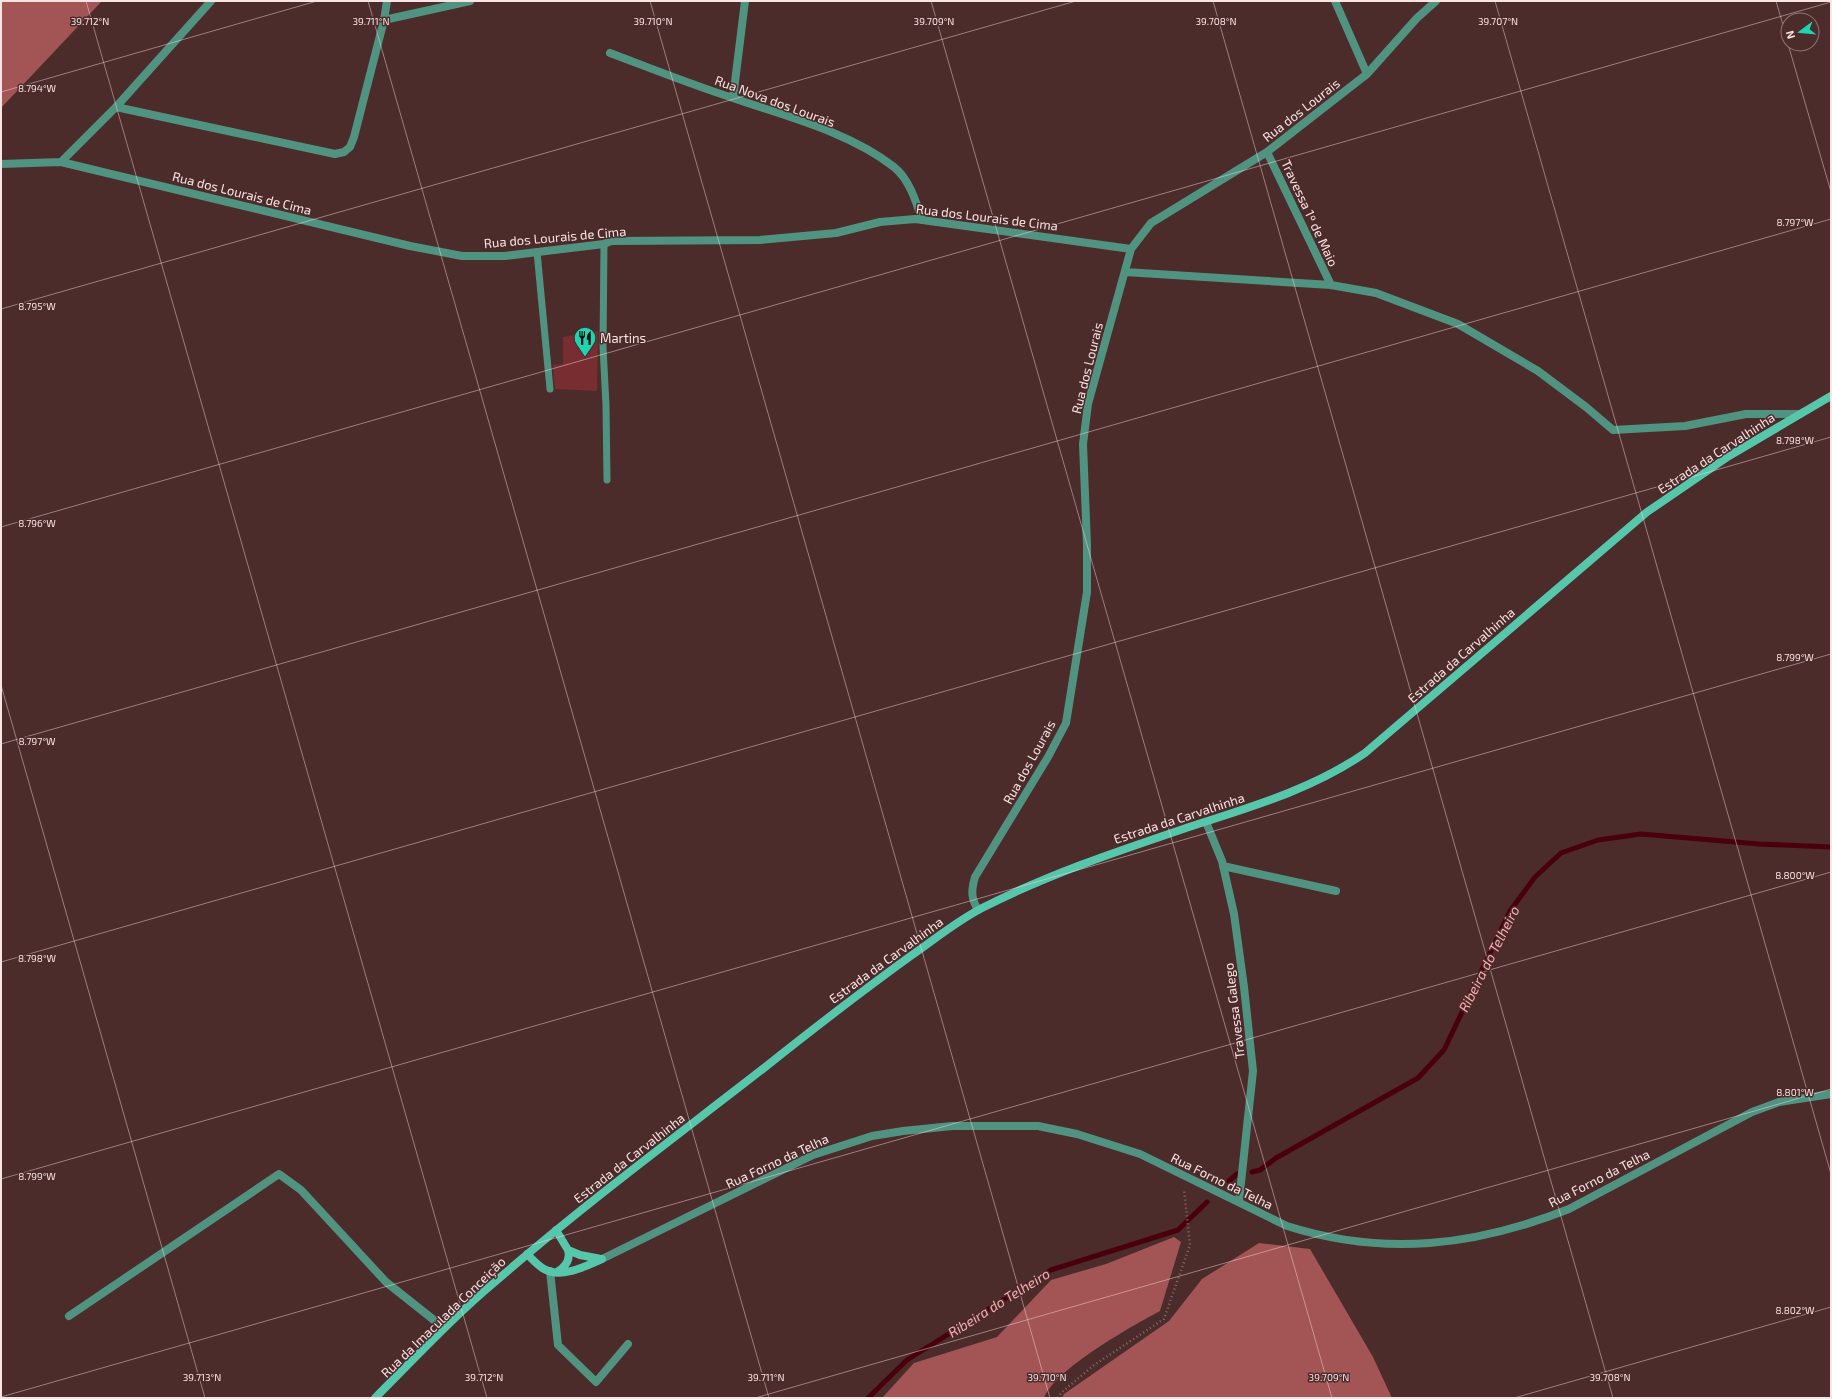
<svg xmlns="http://www.w3.org/2000/svg" width="1832" height="1399" font-family="'Exo 2',sans-serif">
<style>
.forest{fill:#a35455}
.lines{fill:none;stroke-linecap:round;stroke-linejoin:round}
.stream{stroke:#49000c;stroke-width:5}
.building{fill:#782e31}
.path{stroke:#876969;stroke-width:2.5;stroke-dasharray:1 3;stroke-linecap:butt}
.service{stroke:#519381;stroke-width:7}
.minor{stroke:#519381;stroke-width:8}
.tertiary{stroke:#519381;stroke-width:8}
.secondary{stroke:#56c7ab;stroke-width:8}
.ticks{fill:none;stroke:#fbe4e4;stroke-width:1;stroke-opacity:0.45}
.labels{text-anchor:middle;stroke-width:3;stroke-linejoin:round;paint-order:stroke}
.street-label{font-size:13px;fill:#fbe4e4;stroke:#4c2b2b}
.poi-label{font-size:13px;fill:#fbe4e4;stroke:#4c2b2b;text-anchor:start}
.water-label{font-size:14px;font-style:italic;fill:#f3aead;stroke:#4c2b2b}
.ticks-label{font-size:10px;text-anchor:middle;fill:#fbe4e4;stroke:#4c2b2b;stroke-width:3;stroke-linejoin:round;paint-order:stroke}
</style>
<rect width="100%" height="100%" fill="#4c2b2b"/>
<!-- forest -->
<path class="forest" d="M1,1H102L1,108Z
M1174,1237L1181,1242L1160,1311C1132,1326 1055,1369 1044,1398H882L914,1363L997,1337L1051,1280L1106,1264Z
M1259,1243L1310,1249L1373,1357L1392,1398H1062L1064,1394L1169,1321L1202,1279Z"/>
<g class="lines">
<!-- stream -->
<path class="stream" d="M1252,1172L1260,1170L1276,1158L1418,1078L1444,1050L1510,911L1535,877L1561,853L1598,840L1641,834L1759,844L1831,847
M1229,1181L1237,1174
M868,1398L907,1360L1051,1270L1178,1230L1207,1202"/>
</g>
<!-- building -->
<path class="building" d="M598,331L597,391L555,389L553,365L563,364V337Z"/>
<g class="lines">
<!-- path -->
<path class="path" d="M1058,1398L1061,1393L1094,1365L1164,1319L1190,1245L1184,1189"/>
<!-- service -->
<path class="service" d="M604,244L603,347L606,405L607,480
M537,252L550,389"/>
<!-- minor -->
<path class="minor" d="M1335,1L1367,74
M384,20L470,1
M610,53C650,68 690,84 730,97C784,116 848,131 894,167C909,179 916,201 922,220
M733,98L745,1
M116,107L335,154L344,152L350,147L354,137L384,20L387,1
M1267,152L1331,285
M61,162L116,107L211,1
M1,164L61,162L410,246L462,256H505L604,244L611,241L760,240L836,233L880,222L915,219L1131,249
M1125,272L1331,285L1376,293L1458,324L1538,371L1586,407L1613,430L1685,426L1746,414H1800
M1206,822L1222,861L1234,914L1244,987L1253,1071L1239,1201
M1223,866L1336,891
M978,910C971,898 971,891 975,877L1048,757L1066,723L1087,592V545L1083,444L1088,404L1131,249L1151,223L1267,152L1367,74L1417,18L1436,1
M550,1271L558,1345L596,1382L628,1344
M69,1316L279,1174L301,1190L386,1282L444,1328"/>
<!-- tertiary -->
<path class="tertiary" d="M602,1259L813,1155L872,1136L903,1131L952,1126H1038L1077,1134L1140,1154L1287,1226C1385,1257 1475,1246 1569,1209L1752,1112L1779,1102L1831,1094"/>
<!-- secondary -->
<path class="secondary" d="M556,1230L568,1250L580,1255L601,1259
M527,1254C532,1259 538,1266 544,1269C561,1279 586,1266 602,1259
M557,1272C565,1267 571,1260 568,1250
M375,1398C415,1358 453,1317 496,1281C582,1206 674,1138 764,1068C813,1029 862,991 912,955C935,939 957,921 982,908C1049,874 1118,851 1189,827C1250,807 1311,790 1365,753L1647,512L1729,456L1831,396"/>
</g>
<!-- ticks -->
<path class="ticks" d="M86,1L487,1398M368,1L769,1398M650,1L1050,1398M931,1L1332,1398M1213,1L1613,1398M1495,1L1831,1174M1776,1L1788,42M1788,44L1831,192M1,92L317,1M1,309L1076,1M1,527L1831,2M1,685L205,1398M1,744L1831,219M1,962L1831,437M1,1179L1831,654M1,1397L1831,872M755,1398L1831,1089M1514,1398L1831,1307"/>
<!-- icons -->
<defs>
<g id="restaurant-pin" transform="scale(1.15)"><path d="M0 17L-7.5 6A9.5 9.5 0 1 1 7.5 6Z" fill="#1dd5b1" stroke="#4c2b2b"/><path d="M-5-6h1v4h1v-4h1v4h1v-4h1v5L-1.5 .5V6h-2V.5L-5-1ZM5-6V6H3V1.5H1.5Q1.5-4 5-6Z" fill="#111"/></g>
</defs>
<g fill-rule="evenodd">
<use href="#restaurant-pin" x="585" y="338"/>
</g>
<g class="labels">
<!-- street labels -->
<g class="street-label">
<text transform="translate(775 101) rotate(20)" y="5">Rua Nova dos Lourais</text>
<text transform="translate(1301 110) rotate(-38)" y="5">Rua dos Lourais</text>
<text transform="translate(242 193) rotate(14)" y="5">Rua dos Lourais de Cima</text>
<text transform="translate(1310 213) rotate(65)" y="5">Travessa 1º de Maio</text>
<text transform="translate(987 217) rotate(7)" y="5">Rua dos Lourais de Cima</text>
<text transform="translate(555 237) rotate(-5)" y="5">Rua dos Lourais de Cima</text>
<text transform="translate(1087 368) rotate(-76)" y="5">Rua dos Lourais</text>
<text transform="translate(1716 453) rotate(-33)" y="5">Estrada da Carvalhinha</text>
<text transform="translate(1461 655) rotate(-41)" y="5">Estrada da Carvalhinha</text>
<text transform="translate(1029 762) rotate(-61)" y="5">Rua dos Lourais</text>
<text transform="translate(1179 818) rotate(-18)" y="5">Estrada da Carvalhinha</text>
<text transform="translate(886 960) rotate(-36)" y="5">Estrada da Carvalhinha</text>
<text transform="translate(1234 1011) rotate(-97)" y="5">Travessa Galego</text>
<text transform="translate(629 1158) rotate(-38)" y="5">Estrada da Carvalhinha</text>
<text transform="translate(777 1161) rotate(-25)" y="5">Rua Forno da Telha</text>
<text transform="translate(1599 1178) rotate(-27)" y="5">Rua Forno da Telha</text>
<text transform="translate(1222 1181) rotate(26)" y="5">Rua Forno da Telha</text>
<text transform="translate(443 1317) rotate(-44)" y="5">Rua da Imaculada Conceição</text>
</g>
<!-- poi labels -->
<g class="poi-label">
<text x="600" y="343">Martins</text>
</g>
<!-- water labels -->
<g class="water-label">
<text transform="translate(1489 959) rotate(-63)" y="5">Ribeira do Telheiro</text>
<text transform="translate(999 1303) rotate(-32)" y="5">Ribeira do Telheiro</text>
</g>
</g>
<g class="ticks-label">
<text x="90" y="25">39.712°N</text>
<text x="371" y="25">39.711°N</text>
<text x="653" y="25">39.710°N</text>
<text x="934" y="25">39.709°N</text>
<text x="1216" y="25">39.708°N</text>
<text x="1498" y="25">39.707°N</text>
<text x="37" y="92">8.794°W</text>
<text x="1795" y="226">8.797°W</text>
<text x="37" y="310">8.795°W</text>
<text x="1795" y="444">8.798°W</text>
<text x="37" y="527">8.796°W</text>
<text x="1795" y="661">8.799°W</text>
<text x="37" y="745">8.797°W</text>
<text x="1795" y="879">8.800°W</text>
<text x="37" y="962">8.798°W</text>
<text x="1795" y="1096">8.801°W</text>
<text x="37" y="1180">8.799°W</text>
<text x="1795" y="1314">8.802°W</text>
<text x="202" y="1381">39.713°N</text>
<text x="484" y="1381">39.712°N</text>
<text x="766" y="1381">39.711°N</text>
<text x="1047" y="1381">39.710°N</text>
<text x="1329" y="1381">39.709°N</text>
<text x="1610" y="1381">39.708°N</text>
</g>
<!-- border -->
<rect width="1832" height="1399" fill="none" stroke="#fbe4e4" stroke-width="4"/>
<!-- north arrow -->
<g transform="translate(1800 32) rotate(254)"><circle r="19" fill="#4c2b2b" stroke="#927575"/>
<path d="M0-3L7 15L0 10L-7 15Z" fill="#1dd5b1"/>
<text y="-6" font-size="11" font-weight="bold" text-anchor="middle" fill="#fbe4e4">N</text>
</g>
</svg>
